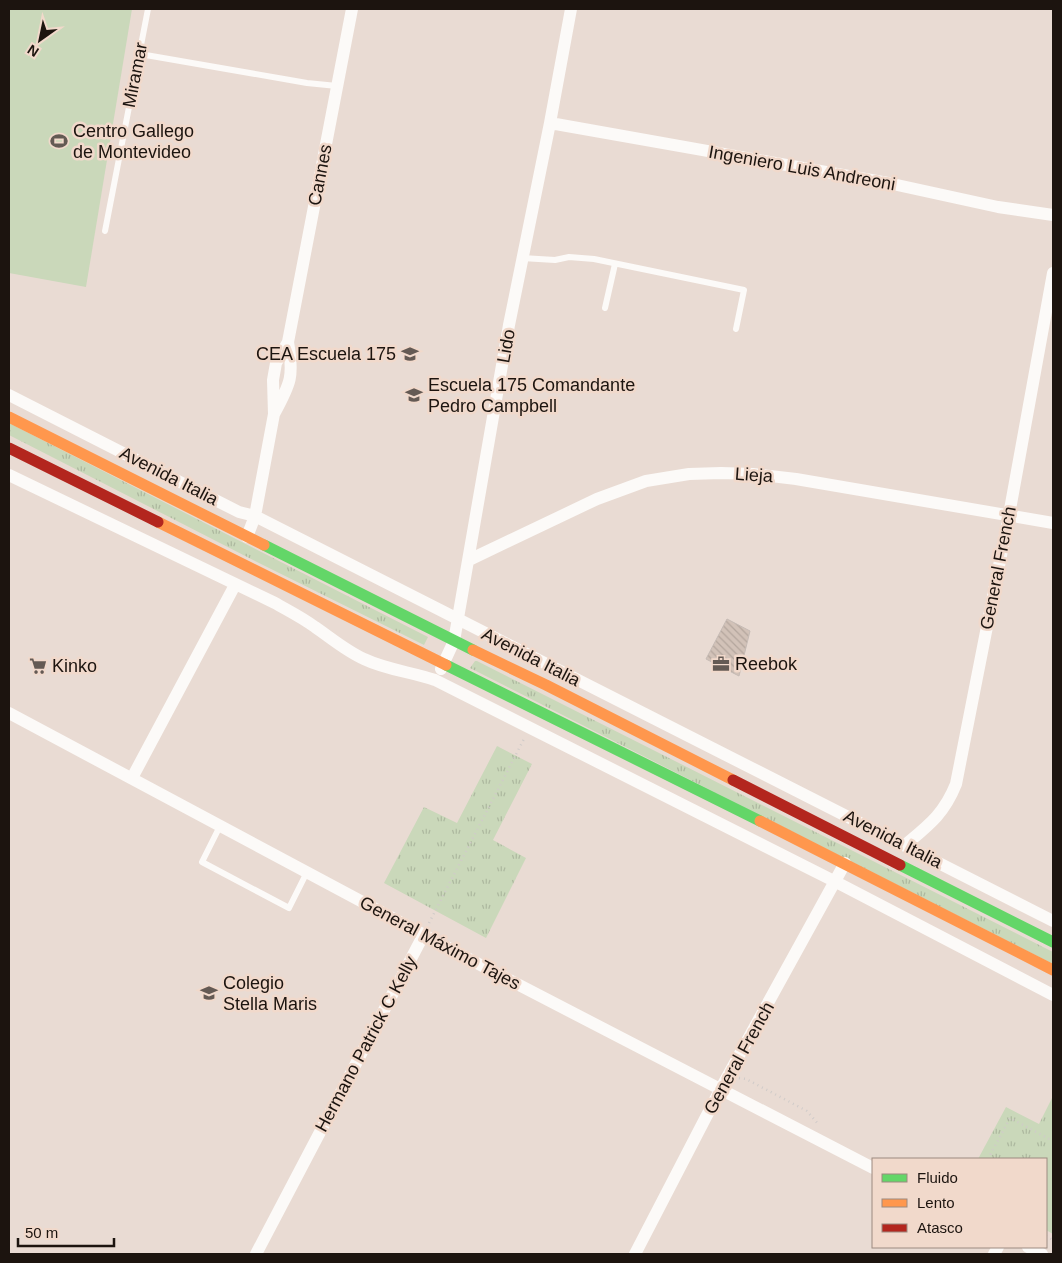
<svg xmlns="http://www.w3.org/2000/svg" width="1062" height="1263" font-family="Arial,sans-serif">
<style>
.grass{fill:url(#grass-tufts)}
.pitch{fill:#cad8ba}
.building{fill:url(#building-back-hatch);stroke:#c6bbb5}
.lines{fill:none;stroke-linecap:round;stroke-linejoin:round}
.path{stroke:#d0cbc9;stroke-width:2.5;stroke-dasharray:1 4;stroke-linecap:butt}
.lane{stroke:#fcfaf8;stroke-width:6}
.street{stroke:#fcfaf8;stroke-width:12}
.fast{stroke:#63d668;stroke-width:11}
.slow{stroke:#ff974d;stroke-width:11}
.jam{stroke:#b3261e;stroke-width:11}
.labels{text-anchor:middle;stroke-width:5;stroke-linejoin:round;paint-order:stroke}
.street-label{font-size:18px;fill:#1c140f;stroke:#f1d9cb}
.poi-label{font-size:18px;fill:#1c140f;stroke:#f1d9cb;text-anchor:start}
</style>
<defs>
<pattern id="grass-tufts" width="24" height="20" patternUnits="userSpaceOnUse" patternTransform="scale(1.25)"><rect width="24" height="20" fill="#cad8ba"/><path d="M3 7l-1-3M5 7V3M7 7l1-3M15 17l-1-3M17 17v-4M19 17l1-3" fill="none" stroke="#adb89f"/></pattern>
<pattern id="building-back-hatch" width="6" height="6" patternUnits="userSpaceOnUse" patternTransform="scale(1.25)"><rect width="6" height="6" fill="#d2c2b8"/><path d="M-1 5l2 2M0 0l6 6M5-1l2 2" fill="none" stroke="#b4a69d"/></pattern>
</defs>
<rect width="100%" height="100%" fill="#e9dbd3"/>
<!-- grass -->
<path class="grass" d="M9,423L428,637L424,645L263,565L9,435Z
M475,661H477L1053,952V964L470,668Z
M497,746L532,764L493,840L526,858L486,938L384,883L424,807L457,823Z
M1053,1096V1234L1046,1230V1159H978L1006,1107L1039,1124Z"/>
<!-- pitch -->
<path class="pitch" d="M9,9H132L86,287L9,273Z"/>
<!-- building -->
<path class="building" d="M727,619L750,631L739,676L706,659Z"/>
<g class="lines">
<!-- path -->
<path class="path" d="M429,923L525,737
M739,1078L746,1079L807,1111L819,1125
M988,1159L1010,1118L1053,1141
M1046,1236L1053,1240"/>
<!-- lane -->
<path class="lane" d="M140,54L307,83L337,86
M105,231L148,9
M522,258L555,260L569,257L594,259L744,290L736,329
M605,308L615,264
M220,826L202,862L289,908L307,872"/>
<!-- street -->
<path class="street" d="M550,123L888,183L998,207L1053,215
M9,395L239,512L255,516L1053,921
M274,414C291,383 294,376 288,342
M9,475L275,603C289,611 303,618 315,627C331,638 346,651 364,659C387,670 412,672 435,680L836,882L1053,995
M247,537L255,516L274,414L273,380L276,363L288,342L352,9
M469,560L597,499L646,481L689,474L721,473L753,474L796,479L1053,523
M441,669L454,641L509,325L550,123L571,9
M9,713L488,969L873,1168
M132,778L235,585
M905,845C929,825 944,814 956,784L1009,515L1053,273
M1028,1247L1042,1254
M256,1254L424,934
M635,1254L720,1090L845,863
M994,1254L998,1247"/>
<!-- fast -->
<path class="fast" d="M264,545L473,650
M446,665L760,821
M900,865L1053,942"/>
<!-- slow -->
<path class="slow" d="M9,417L264,545
M158,522L446,665
M473,650L546,685L733,780
M760,821L1053,970"/>
<!-- jam -->
<path class="jam" d="M9,448L158,522
M733,780L900,865"/>
</g>
<!-- icons -->
<defs>
<g id="stadium-bare" transform="scale(1.35)"><path d="M0-5a6.5 5 0 1 0 0 10a6.5 5 0 1 0 0-10ZM-3.5-1.8h7v3.6h-7Z" fill="#645a54" stroke="#f1d9cb" stroke-width="2.5" paint-order="stroke"/></g>
<g id="school-bare" transform="scale(1.35)"><path d="M0-5L7-2L0 1L-7-2ZM-4 1L0 2.5L4 1V4Q0 6-4 4Z" fill="#645a54" stroke="#f1d9cb" stroke-width="2.5" paint-order="stroke"/></g>
<g id="office-bare" transform="scale(1.35)"><path d="M-6-3h4V-5.5h4V-3h4V5H-6ZM-1-4.5V-3h2v-1.5ZM-6 0V1H6V0Z" fill="#645a54" stroke="#f1d9cb" stroke-width="2.5" paint-order="stroke"/></g>
<g id="supermarket-bare" transform="scale(1.35)"><path d="M-6-5.5h2.5l.6 2H6L4.5 2H-2.5L-4.4-4H-6ZM-1.5 3.2a1.3 1.3 0 1 0 .1 0ZM3 3.2a1.3 1.3 0 1 0 .1 0Z" fill="#645a54" stroke="#f1d9cb" stroke-width="2.5" paint-order="stroke"/></g>
</defs>
<g fill-rule="evenodd">
<use href="#stadium-bare" x="59" y="141"/>
<use href="#school-bare" x="410" y="354"/>
<use href="#school-bare" x="414" y="395"/>
<use href="#office-bare" x="721" y="664"/>
<use href="#supermarket-bare" x="38" y="666"/>
<use href="#school-bare" x="209" y="993"/>
</g>
<g class="labels">
<!-- street labels -->
<g class="street-label">
<text transform="translate(135 75) rotate(-79)" y="6">Miramar</text>
<text transform="translate(802 168) rotate(10)" y="6">Ingeniero Luis Andreoni</text>
<text transform="translate(320 175) rotate(-79)" y="6">Cannes</text>
<text transform="translate(506 346) rotate(-80)" y="6">Lido</text>
<text transform="translate(754 475) rotate(4)" y="6">Lieja</text>
<text transform="translate(169 476) rotate(27)" y="6">Avenida Italia</text>
<text transform="translate(998 568) rotate(-79)" y="6">General French</text>
<text transform="translate(531 657) rotate(27)" y="6">Avenida Italia</text>
<text transform="translate(893 839) rotate(27)" y="6">Avenida Italia</text>
<text transform="translate(440 943) rotate(28)" y="6">General Máximo Tajes</text>
<text transform="translate(366 1044) rotate(-62)" y="6">Hermano Patrick C Kelly</text>
<text transform="translate(739 1058) rotate(-61)" y="6">General French</text>
</g>
<!-- poi labels -->
<g class="poi-label">
<text x="73" y="137">Centro Gallego<tspan x="73" dy="21">de Montevideo</tspan></text>
<text x="396" y="360" text-anchor="end">CEA Escuela 175</text>
<text x="428" y="391">Escuela 175 Comandante<tspan x="428" dy="21">Pedro Campbell</tspan></text>
<text x="735" y="670">Reebok</text>
<text x="52" y="672">Kinko</text>
<text x="223" y="989">Colegio<tspan x="223" dy="21">Stella Maris</tspan></text>
</g>
</g>
<!-- border -->
<rect width="1062" height="1263" fill="none" stroke="#1c140f" stroke-width="20"/>
<!-- legend -->
<rect x="872" y="1158" width="175" height="90" fill="#f1d9cb" stroke="#9c8a80"/>
<rect x="882" y="1174" width="25" height="8" fill="#63d668" stroke="#9c8a80"/>
<text x="917" y="1183" font-size="15" fill="#1c140f">Fluido</text>
<rect x="882" y="1199" width="25" height="8" fill="#ff974d" stroke="#9c8a80"/>
<text x="917" y="1208" font-size="15" fill="#1c140f">Lento</text>
<rect x="882" y="1224" width="25" height="8" fill="#b3261e" stroke="#9c8a80"/>
<text x="917" y="1233" font-size="15" fill="#1c140f">Atasco</text>
<!-- north arrow -->
<g transform="translate(40 40) rotate(213)" stroke="#f1d9cb" stroke-width="4" paint-order="stroke">
<path d="M0-4L9 19L0 12L-9 19Z" fill="#1c140f"/>
<text y="-8" font-size="14" font-weight="bold" text-anchor="middle" fill="#1c140f">N</text>
</g>
<!-- scale -->
<path d="M18 1238v8h96v-8" fill="none" stroke="#1c140f" stroke-width="2.5"/>
<text x="25" y="1238" font-size="15" fill="#1c140f" stroke="#f1d9cb" stroke-width="4" paint-order="stroke">50 m</text>
</svg>
